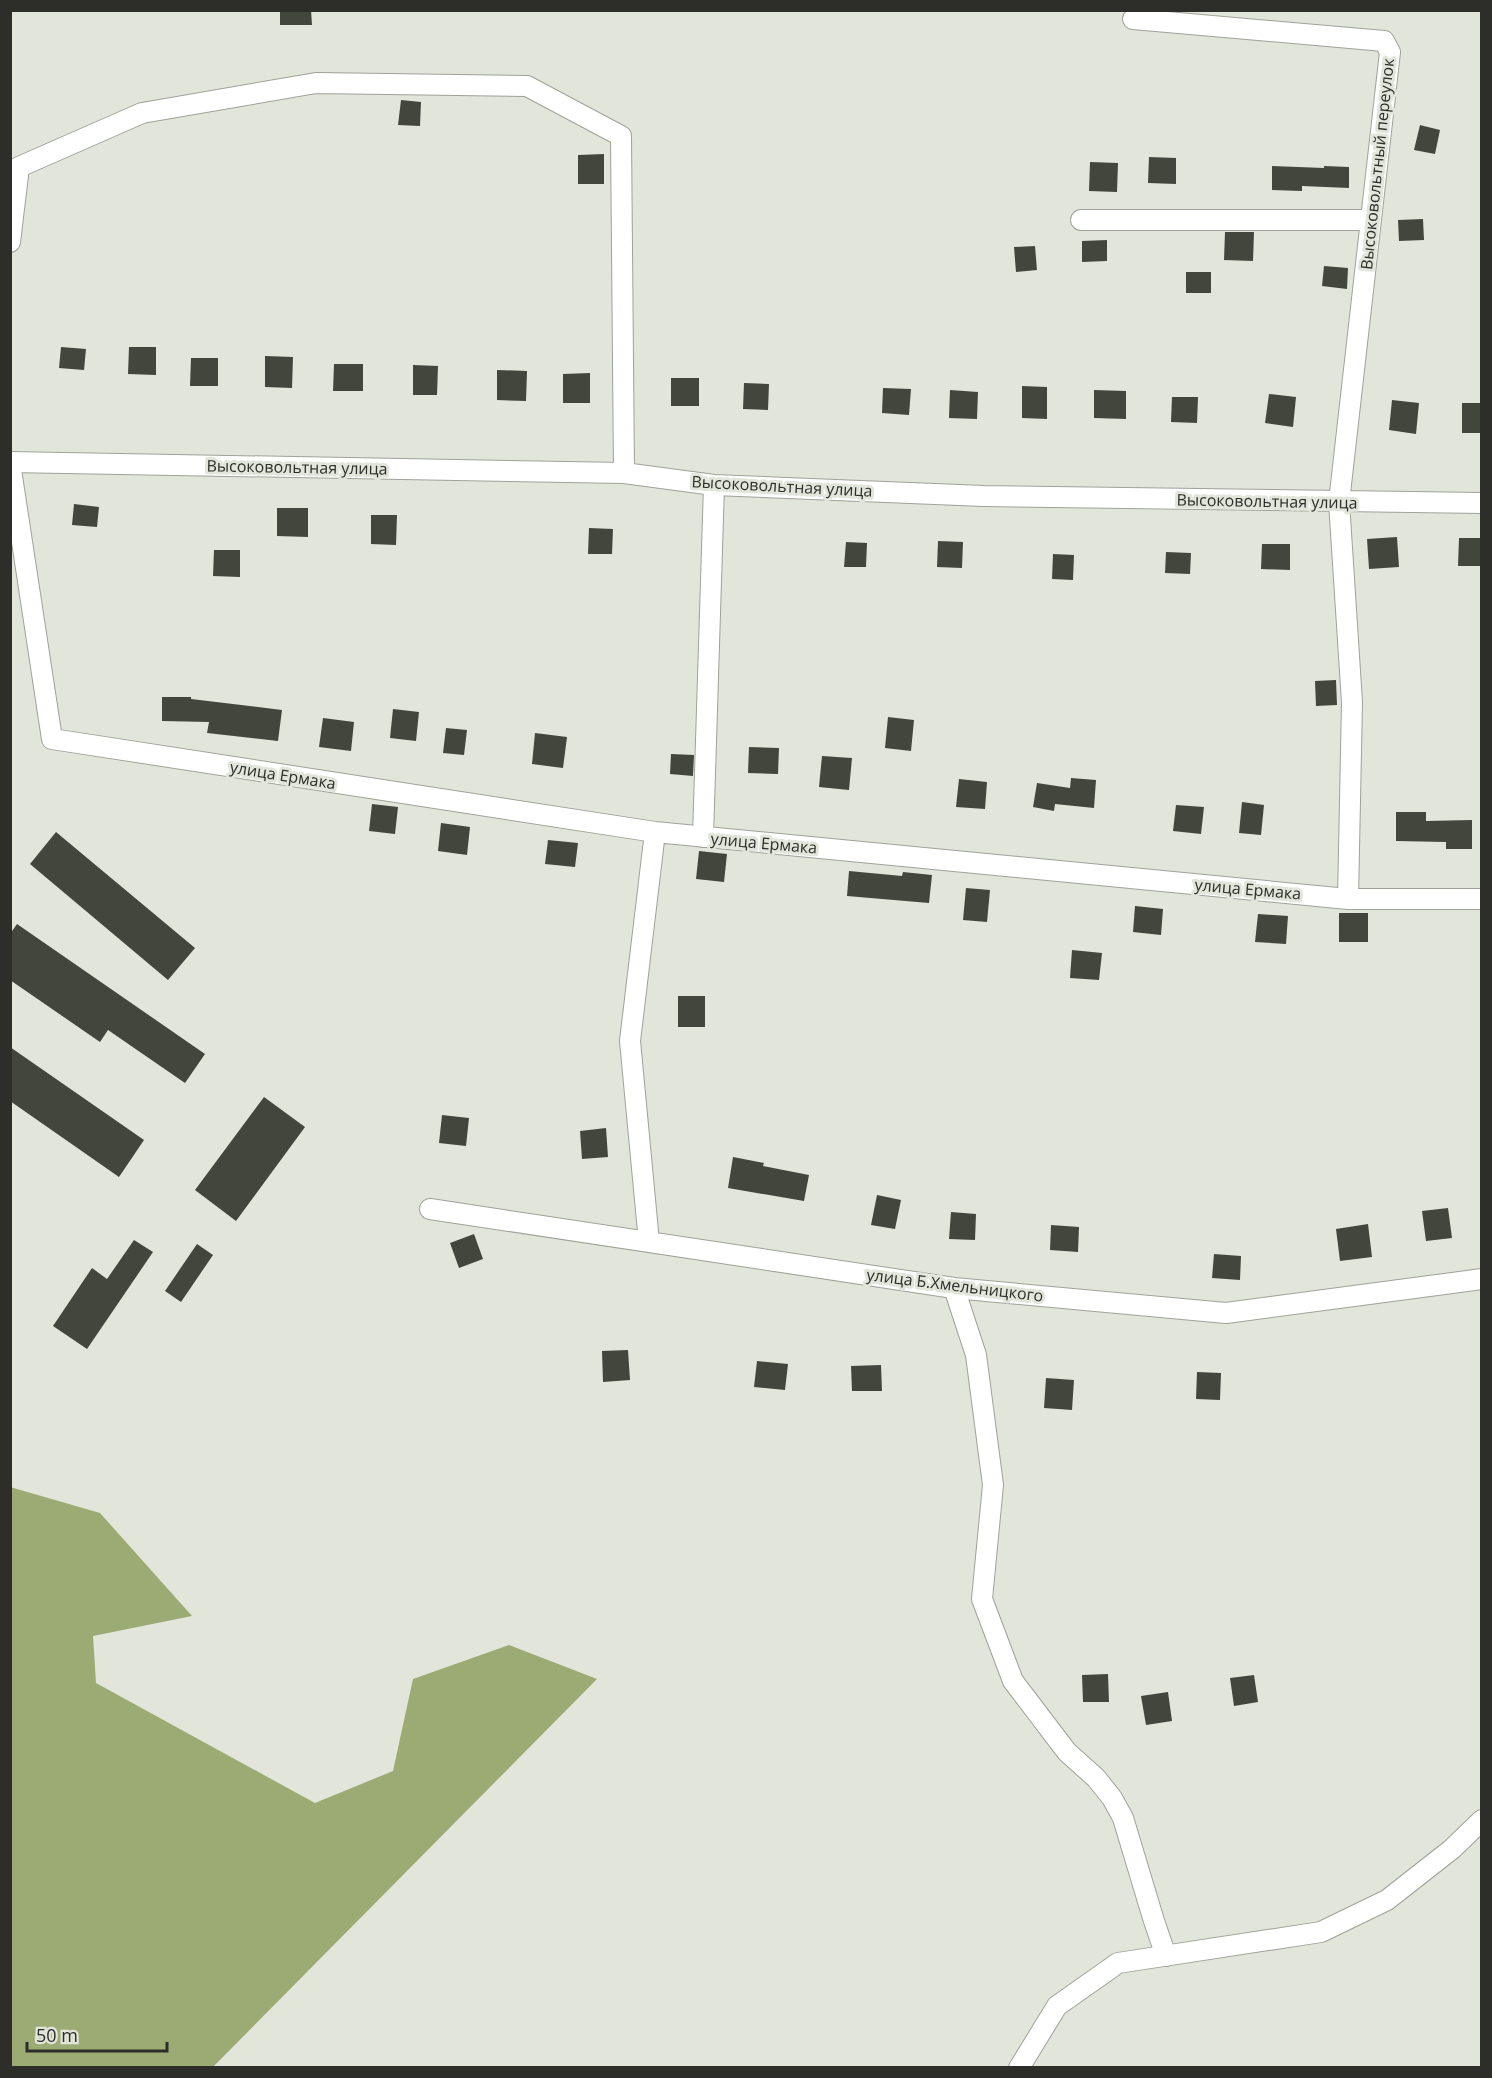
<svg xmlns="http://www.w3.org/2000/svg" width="1492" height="2078" font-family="'Open Sans',sans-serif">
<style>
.forest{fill:#9cab74}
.building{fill:#43463d}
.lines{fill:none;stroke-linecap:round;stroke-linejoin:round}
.minor-casing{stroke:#9fa298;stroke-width:22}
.minor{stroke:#fff;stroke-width:20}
.labels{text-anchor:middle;stroke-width:6;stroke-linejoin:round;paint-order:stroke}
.street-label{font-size:16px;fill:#2d2e2a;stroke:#e1e5da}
</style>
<rect width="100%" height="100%" fill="#e1e5da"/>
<!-- forest -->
<path class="forest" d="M10,1487L100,1513L192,1616L93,1636L96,1683L315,1803L393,1771L413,1679L509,1645L597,1679L213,2067H11Z"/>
<!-- building -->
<path class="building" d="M280,10H311L312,25H280Z
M401,100L421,102L420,126L398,125Z
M1420,125L1440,130L1435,154L1414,150Z
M604,154V184H578V155Z
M1149,157L1176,158V184L1148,183Z
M1090,162L1118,163L1117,192L1089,191Z
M1272,166L1324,168V166L1349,167V188L1302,186V191L1272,190Z
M1423,219L1424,240L1399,241L1398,220Z
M1225,232H1254L1253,261L1224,260Z
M1107,240V261L1082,262V241Z
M1035,246L1037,270L1016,272L1014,247Z
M1324,266L1348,268L1347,289L1322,286Z
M1186,272H1211V293H1186Z
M61,347L86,349L84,370L59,368Z
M129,347H156V375L128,374Z
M265,356L293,357L292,388L265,387Z
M191,358H218V386H190Z
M334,364H363V391H333Z
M413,365L438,366L437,395H413Z
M497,370L527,371L526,401L497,400Z
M590,373V403H563V374Z
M671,378H699V406H671Z
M744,383L769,384L768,410L743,409Z
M1022,386L1047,387V419L1022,418Z
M883,388L911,389L909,415L882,413Z
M950,390L978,392L977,419L949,418Z
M1094,390L1126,391V419L1094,418Z
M1269,394L1296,397L1293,427L1265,423Z
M1172,397H1198L1197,423L1171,422Z
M1392,400L1419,403L1416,434L1389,430Z
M1462,403H1482V433H1462Z
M74,504L99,507L97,527L72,525Z
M277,508H308V537L277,536Z
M371,515H397L396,545L371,544Z
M589,528L613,529L612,554H588Z
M1397,537L1399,567L1369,569L1367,539Z
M1459,538H1482V566H1458Z
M938,541L963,542L962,568L937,567Z
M846,542L867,543L866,567H844Z
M1262,544H1290V570L1261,569Z
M214,550H240V577L213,576Z
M1166,552L1191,553L1190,574L1165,573Z
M1053,554L1074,555L1073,580L1052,579Z
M1336,680L1337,705L1316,706L1315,681Z
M162,697H191V699L282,710L278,741L207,733L209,722L162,721Z
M393,709L419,712L416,741L390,738Z
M888,717L914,720L911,751L885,748Z
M323,718L354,722L351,751L319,747Z
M446,728L467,730L464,755L443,753Z
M535,733L567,737L563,768L532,764Z
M749,747L779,748L778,774L748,773Z
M671,754L694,755L693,776L670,774Z
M822,756L852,758L849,790L819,787Z
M1071,778L1096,780L1094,808L1055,804L1054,811L1033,807L1037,783L1070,788Z
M959,779L987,782L985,809L956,807Z
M1242,802L1264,805L1261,835L1239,833Z
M372,804L398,807L395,834L369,831Z
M1176,805L1204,807L1201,834L1173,831Z
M1396,812H1426V821L1472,820V849H1446V842L1396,841Z
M441,823L470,827L467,855L438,851Z
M56,832L195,948L168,980L30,864Z
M548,840L578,843L575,867L545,864Z
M699,851L727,854L724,882L696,879Z
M849,871L902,876L903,872L932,875L929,903L847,896Z
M966,888L990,890L987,922L963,920Z
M1135,906L1163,909L1161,935L1133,932Z
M1339,913H1368V942H1339Z
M1258,914L1288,916L1286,944L1255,942Z
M17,924L205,1054L185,1083L108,1030L100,1042L10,980V934Z
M1072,950L1102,953L1099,980L1070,978Z
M678,996H705V1027H678Z
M10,1047L144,1140L119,1177L10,1101Z
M264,1097L305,1127L236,1221L195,1190Z
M442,1115L469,1118L466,1146L439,1143Z
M606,1128L608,1157L582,1159L580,1131Z
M733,1157L764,1163L763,1166L809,1175L804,1201L728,1188Z
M877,1195L901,1200L895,1229L871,1225Z
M1448,1208L1452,1238L1426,1241L1422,1211Z
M951,1212L976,1214L975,1240L949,1239Z
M1368,1224L1372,1257L1340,1261L1336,1229Z
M1051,1225L1079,1227L1078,1252L1050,1250Z
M474,1234L483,1259L459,1268L450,1243Z
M134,1240L153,1252L87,1349L53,1326L92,1268L107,1279Z
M197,1244L213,1255L181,1302L165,1291Z
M1214,1254L1241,1256L1240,1280L1212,1278Z
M628,1350L630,1380L603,1382L602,1351Z
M757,1361L788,1364L785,1390L754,1387Z
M881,1365L882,1391H852L851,1366Z
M1197,1372L1221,1373L1220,1400L1196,1399Z
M1046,1378L1074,1380L1072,1410L1044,1408Z
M1108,1674L1109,1702H1083L1082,1675Z
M1254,1675L1258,1702L1234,1706L1230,1678Z
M1168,1692L1172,1721L1146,1725L1141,1696Z"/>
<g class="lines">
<!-- minor casing -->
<g class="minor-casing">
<path id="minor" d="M1133,19L1384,41L1390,52L1339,502L1352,702L1348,899
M1081,220H1371
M10,242L19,167L142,113L316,83L527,86L621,136L624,473
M10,462L624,473L714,485L984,496L1482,503
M10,463L52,739L655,832L1348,899H1482
M703,837L714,485
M430,1209L954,1288L1226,1313L1482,1279
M649,1242L630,1041L655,832
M954,1288L976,1355L993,1485L982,1599L1013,1681L1067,1752L1096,1778L1112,1798L1123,1818L1154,1921L1166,1956
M1019,2068L1057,2006L1118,1963L1321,1932L1387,1900L1452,1849L1482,1820"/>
</g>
<!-- minor -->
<use href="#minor" class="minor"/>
</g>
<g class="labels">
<!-- street labels -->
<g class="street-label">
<text transform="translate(1377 164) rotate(-84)" y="6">Высоковольтный переулок</text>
<text transform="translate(297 467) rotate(1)" y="6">Высоковольтная улица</text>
<text transform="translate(782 486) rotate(3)" y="6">Высоковольтная улица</text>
<text transform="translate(1267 501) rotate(1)" y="6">Высоковольтная улица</text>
<text transform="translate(283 775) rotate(9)" y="6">улица Ермака</text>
<text transform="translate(764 843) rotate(5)" y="6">улица Ермака</text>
<text transform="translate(1248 889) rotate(5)" y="6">улица Ермака</text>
<text transform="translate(955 1285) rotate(7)" y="6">улица Б.Хмельницкого</text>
</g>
</g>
<!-- border -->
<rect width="1492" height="2078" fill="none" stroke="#2d2e2a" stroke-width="24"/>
<!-- scale -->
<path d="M27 2042v9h140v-9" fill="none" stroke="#2d2e2a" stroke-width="3"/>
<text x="36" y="2042" font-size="18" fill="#2d2e2a" stroke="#e1e5da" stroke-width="4.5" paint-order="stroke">50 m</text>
</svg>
